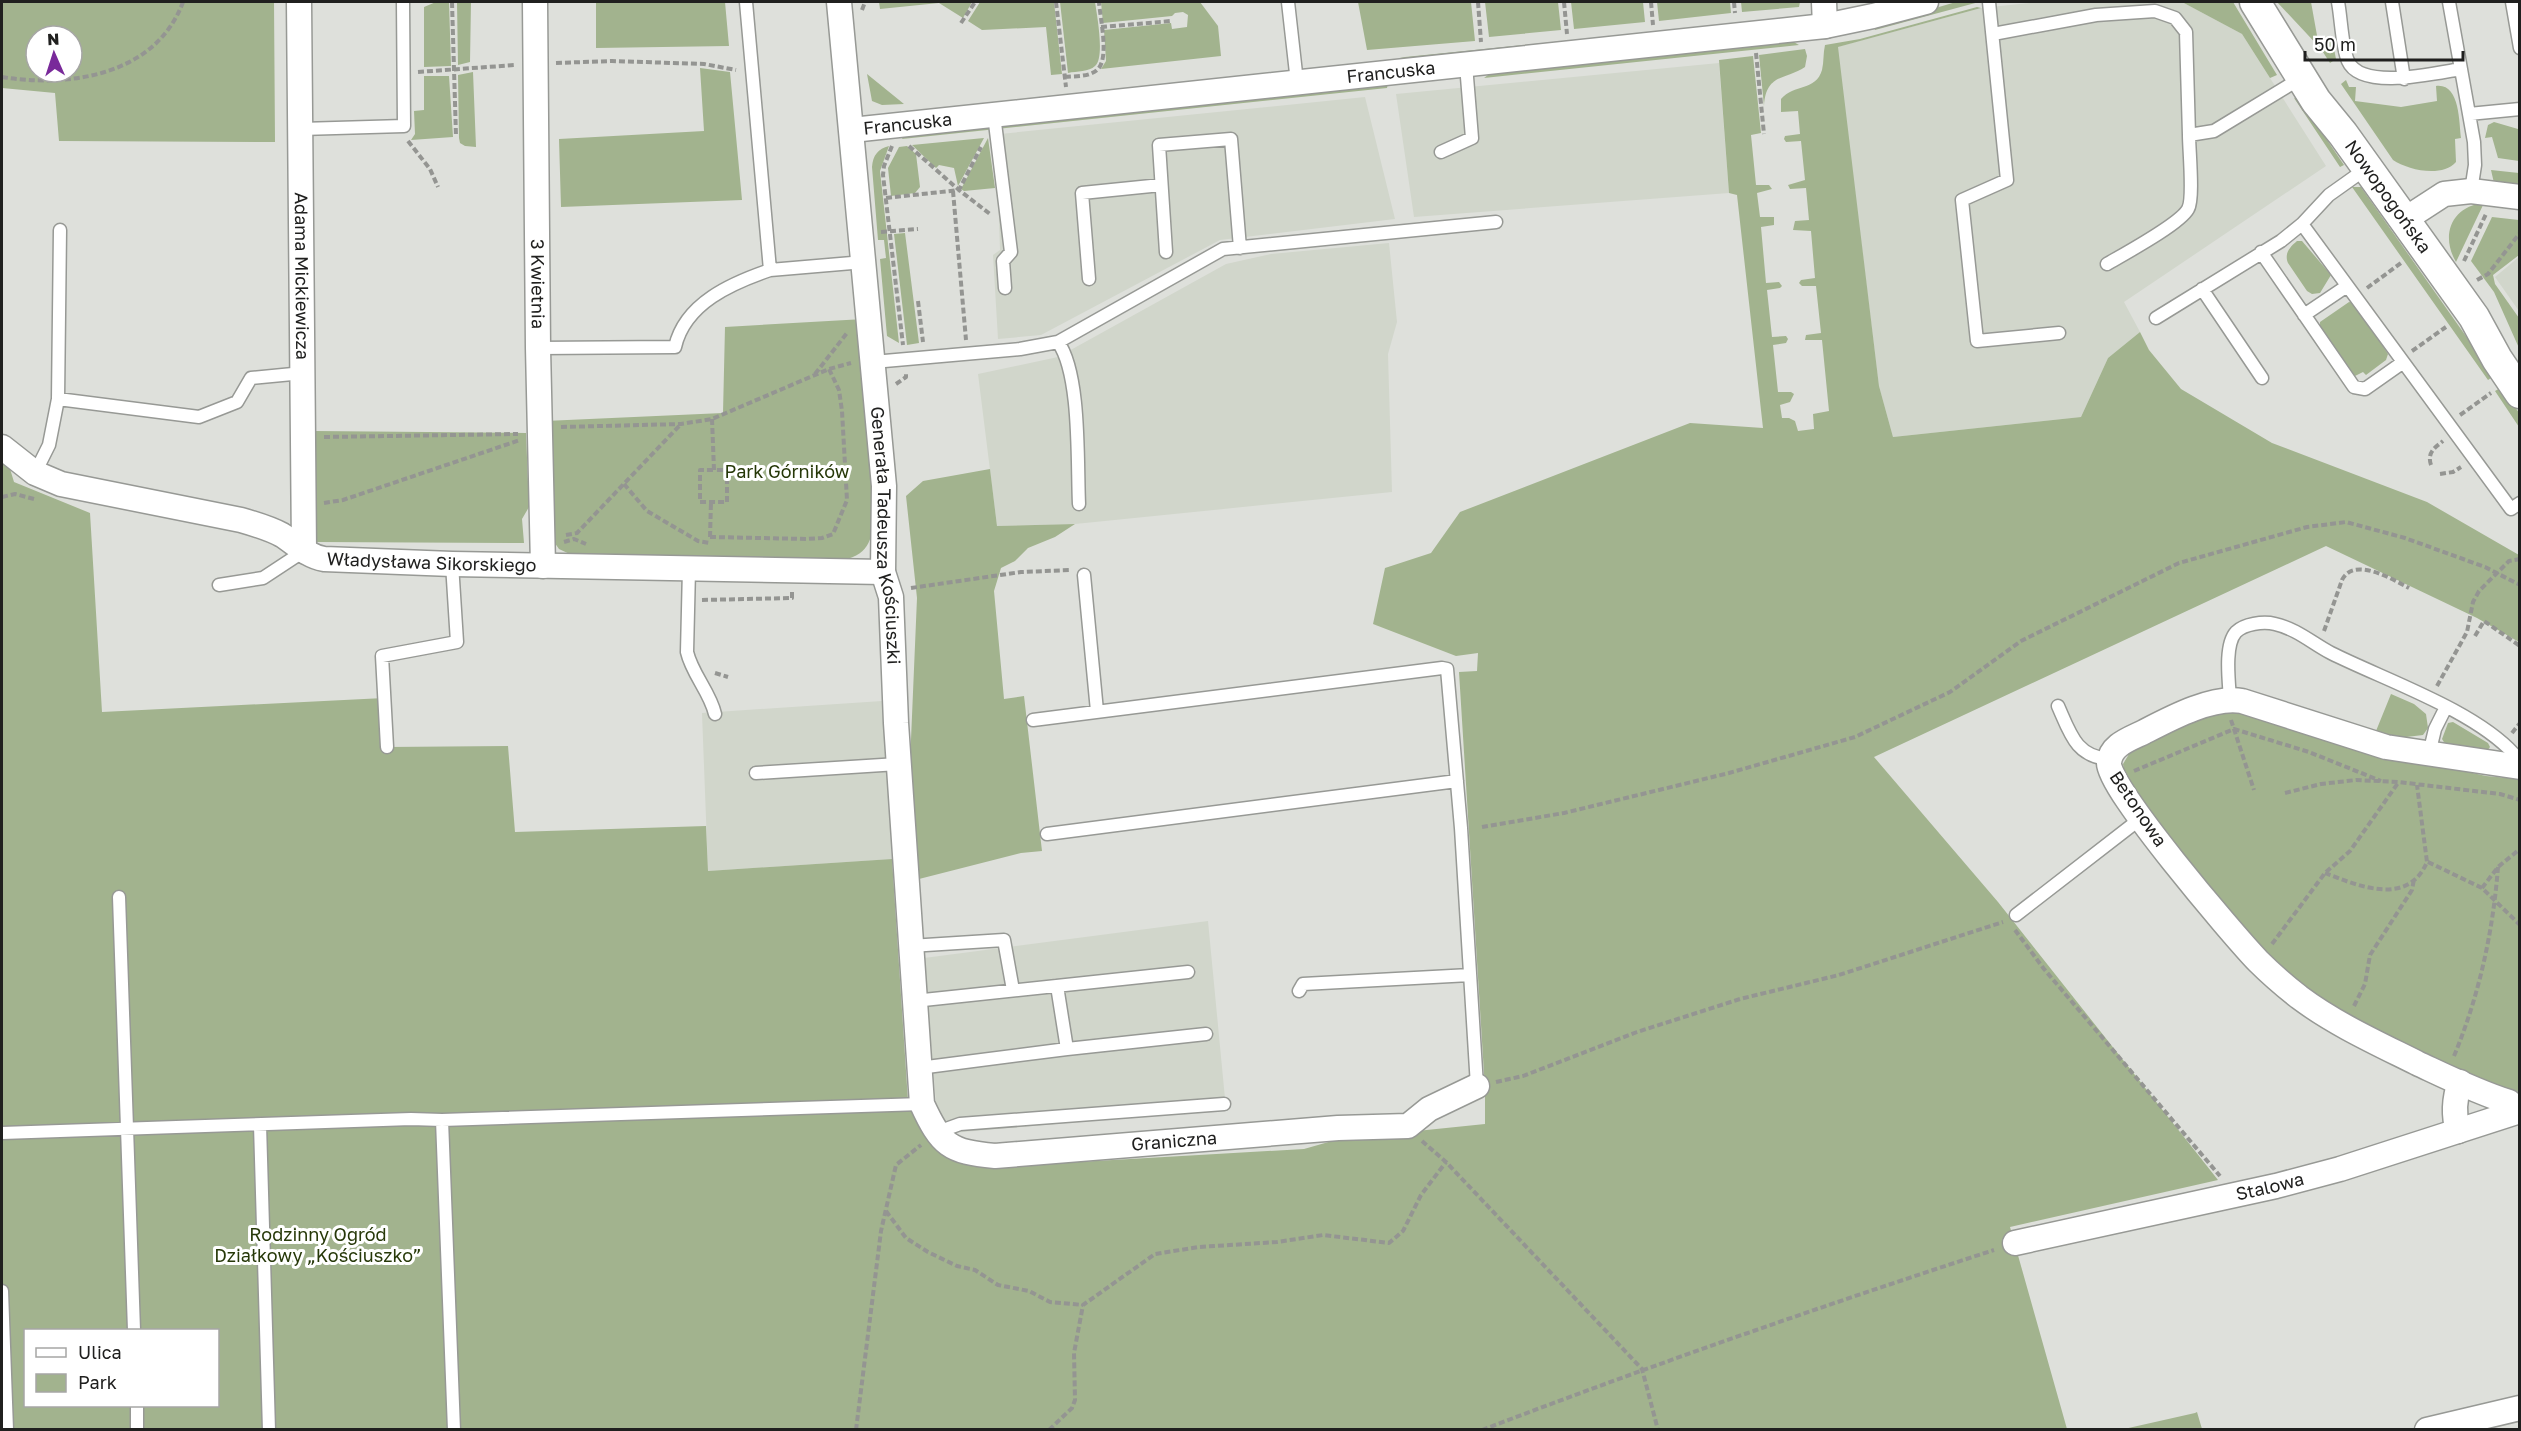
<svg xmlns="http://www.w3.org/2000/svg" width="2521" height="1431" font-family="'Golos Text',sans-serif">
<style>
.built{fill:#d1d6cb}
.green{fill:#a2b38e;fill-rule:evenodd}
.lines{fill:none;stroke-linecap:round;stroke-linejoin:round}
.service-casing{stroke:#979995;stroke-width:15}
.minor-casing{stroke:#979995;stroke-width:27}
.tertiary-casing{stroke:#979995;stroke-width:33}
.path{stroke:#949592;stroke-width:4;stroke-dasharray:6 3;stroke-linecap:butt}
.service{stroke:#fff;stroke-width:12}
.minor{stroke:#fff;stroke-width:24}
.tertiary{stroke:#fff;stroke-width:30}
.labels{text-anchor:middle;stroke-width:6;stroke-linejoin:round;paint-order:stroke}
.street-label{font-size:18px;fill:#20201f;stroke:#fff}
.park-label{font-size:18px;fill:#263808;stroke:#fff}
</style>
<rect width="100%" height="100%" fill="#dee0db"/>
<!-- built -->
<path class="built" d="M2040,2H2182L2242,34L2326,166L2124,302L2140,332L2108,358L2081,417L1893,437L1879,386L1837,47L1981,8Z
M1719,63L1729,193L1414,217L1396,94Z
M1365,97L1395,219L1220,240L1041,335L998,339L993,255L1000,250L998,190L990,135Z
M1389,243L1397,322L1388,354L1392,492L1075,524L997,526L978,374L1058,357L1226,264L1271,254Z
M2519,257V311L2495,277Z
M882,701L892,859L708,871L702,713Z
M1208,921L1226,1109L952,1133L937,1116L924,958Z"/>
<!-- green -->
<path class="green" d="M2,2H274L275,142L59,141L55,93L2,88ZM36,36H72V72H36Z
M436,2H449L451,66L424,67V7Z
M457,2H471L470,62L458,65Z
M596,2H725L729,46L596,48Z
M879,2H972L963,18L939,3L880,9Z
M980,2H1054L1062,74L1051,75L1046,27L982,30L968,21Z
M1060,2H1095C1097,15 1105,58 1095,66C1089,72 1077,71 1068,73Z
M1101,2H1200L1218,26L1221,56L1101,69L1106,61L1104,30L1171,23L1172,29L1187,27L1188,15L1183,12L1175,13L1172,16L1103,23Z
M1358,2H1471L1475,41L1367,50Z
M1485,2H1558L1561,30L1489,37Z
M1571,2H1643L1645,22L1574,29Z
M1657,2H1730L1731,13L1659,21Z
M1741,2H1800L1799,7L1742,12Z
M1956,2H1979L1875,30L1874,26Z
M2182,2H2233L2277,75L2270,78L2242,34Z
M2277,2H2311L2318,41L2332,39L2336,59L2330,63L2321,49Z
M1977,7L1981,8L1838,47L1879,386L1893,437L2081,417L2108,358L2140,332L2149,350L2181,389L2272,443L2427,502L2519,555V642L2477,618L2326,546L1874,757L1998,902L2218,1180L2010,1227L2067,1429L2,1430V452L4,449L14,482L90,513L102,712L384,698L387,747L508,746L515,832L706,826L708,871L892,859L908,1101L924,1134L949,1152L1027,1165L1304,1149L1339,1139L1485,1124V1089L1459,672L1477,671L1478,653L1456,656L1373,624L1385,568L1431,553L1460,512L1690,423L1763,428L1737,195L1729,193L1719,60L1753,56L1761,133L1751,135L1756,185H1769L1772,189L1757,193L1760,217H1774V225L1761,227L1766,283L1779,282L1782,286L1780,288L1767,290L1772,337L1786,336L1788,339L1786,343L1773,345L1778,392H1791L1794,394L1790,402L1780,405L1782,418H1789L1795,421L1798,431L1814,429L1813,414L1829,411L1822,340H1805L1806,335L1821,333L1816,286H1802L1799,283L1801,280L1815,278L1811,231L1793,230L1795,221L1809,220L1806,188L1790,189L1788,185L1805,180L1801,141L1786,142L1784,139L1785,136L1800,134L1798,111L1781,112V99C1794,84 1816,91 1822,70C1824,62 1823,53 1825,45L1860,39ZM26,1330H218V1406H26Z
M1801,17L1399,61L1400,58L1405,57Z
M1792,41L1799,45L1484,78L1492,72Z
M1805,49L1807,56L1805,67C1786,80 1766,73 1764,106L1759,55Z
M700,68L730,72L742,200L561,207L559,139L704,131Z
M473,72L476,147L465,146L460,143L459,138L458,75Z
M867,74L904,104L882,105L872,101Z
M424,76H449L453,137L411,140L415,134L414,111L424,110Z
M2346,80L2349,87H2356L2355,101L2401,107L2437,101L2436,86C2460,83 2459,122 2461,138L2455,139L2456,162C2442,178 2408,170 2393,160L2341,84Z
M1388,83L1387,88L902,139L904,135Z
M2294,98L2300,100L2344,165L2340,167Z
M2494,122L2518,129L2519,161L2498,158L2492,137L2485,138L2488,125Z
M984,138L958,186L954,168L939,165L936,168L912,145Z
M988,138L995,188L964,191L961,189Z
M889,146L880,171L899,343L887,336L880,259L886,258L884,240H878L872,167C873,155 878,149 889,146Z
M907,146L916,154L920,187L915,193L891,196L888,168L899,147Z
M2491,170L2519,173V187L2494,183Z
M2352,187H2361L2363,190L2494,376L2488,380Z
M2484,203L2456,262C2440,235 2452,206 2484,203Z
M2492,217L2519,220V255L2493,275L2495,284L2519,318V348L2494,292L2471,261Z
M905,233L919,343L907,345L894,234Z
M2297,241H2302L2331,275L2320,293L2312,294L2307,291L2288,263C2284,253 2290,247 2297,241Z
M2349,302L2355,303L2388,354L2386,360L2366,375L2363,372L2355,376L2334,349L2320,326V322Z
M864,319L877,513C870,542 870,556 837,561L576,557L559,549L552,539L545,421L723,413L725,327Z
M2502,387L2519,413V427L2495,391Z
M315,431L526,433L529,507L522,519L524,543L317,542L313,536Z
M990,469L997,526L1075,524L1055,537L1028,548L1015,561L1001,568L994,591L1004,699L1024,696L1042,851L1021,853L919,879L910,763L917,598L906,496L923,481Z
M2391,694L2414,704L2426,714L2428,728L2423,735L2398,738L2376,731Z
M2233,710L2446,767L2486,776L2519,779V1092L2489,1083L2351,1021L2289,978L2247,935L2149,814L2126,781L2123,764L2129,754L2163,735L2217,711Z
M2453,722L2488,743L2490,747L2487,751L2447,747L2442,739L2448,723Z
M2197,1412L2202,1429H2124L2195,1413Z"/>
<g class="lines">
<!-- service casing -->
<g class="service-casing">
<path id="service" d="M746,2L770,270L864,262
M1288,2L1297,82
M1989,2L2007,180L1962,200L1977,341L2059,333
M2338,2C2341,17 2342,48 2348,61C2361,91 2436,73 2461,69
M2392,2L2404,79
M2449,2L2474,142L2475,165L2471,191
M2512,2L2520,48
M1993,34L2096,15L2155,11L2175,18L2186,32L2189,135
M2469,114L2520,109
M994,115L1011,252L1003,261L1005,288
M301,129L404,126L403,2
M1441,152L1472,138L1466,65
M2367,168L2329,195L2302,224L2511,509L2520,503
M1166,252L1159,145L1231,139L1240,248
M2261,252L2354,387L2365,389L2402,363
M2107,264C2124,254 2180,224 2188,209C2194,199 2189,150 2189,135L2214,131L2301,78
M1089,279L1082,193L1161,185
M2202,289L2262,378
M2304,315L2347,286
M2156,318L2281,241L2302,224
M1058,342C1081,374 1077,463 1079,504
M538,348L675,347C685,303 732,283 770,270
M873,362L1020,349L1058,342L1223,249L1496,222
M58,399L60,230
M35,473L49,445L58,399L199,417L237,402L251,378L303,373
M689,569L687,652C692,674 710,692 715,714
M1084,575L1097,711
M219,585L263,578L304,551
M2230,699C2229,682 2224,645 2236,632C2244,624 2263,621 2275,624C2297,629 2312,643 2331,653C2385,680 2474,710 2514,754L2513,766
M2058,706C2070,733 2076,757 2109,759
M1033,720L1442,668L1447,669L1461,828L1477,1086
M387,747L382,656L457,642L452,564
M2429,754L2435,729L2446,707
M756,773L898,764
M1047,834L1457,781
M119,897L134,1330
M2016,915L2140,819
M910,946L1004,940L1013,990
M1057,986L1067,1049
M1299,991L1303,984L1470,975
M914,1001L1188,972
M919,1068L1067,1049L1206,1034
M260,1125L269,1430
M2,1133L411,1119L442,1120
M935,1133L960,1124L1224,1104
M2,1291L7,1430
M137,1406V1430
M454,1430L442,1120L922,1104"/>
</g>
<!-- minor casing -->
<g class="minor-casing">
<g id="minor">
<path id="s1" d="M299,2L304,551"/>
<path id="s2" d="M535,2L538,348L543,566"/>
<path id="s3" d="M839,2L884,486L883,572L891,597L896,723L922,1104C941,1145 949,1152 995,1156L1338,1128L1408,1126L1429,1109L1477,1086"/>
<path d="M1824,2L1825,26"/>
<path id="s4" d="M852,130L1825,26L1873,16L1926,2"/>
<path d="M2404,220L2444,194L2471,191L2520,197"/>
<path id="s5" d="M2,447L35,473L61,484L241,520C255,524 269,528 282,535C296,544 307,556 324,559L452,564L883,572"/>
<path d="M2512,1112L2509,1102C2477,1092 2447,1077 2417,1063C2377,1043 2335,1024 2299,997C2285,986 2270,973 2258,961C2234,936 2107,787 2109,763C2110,745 2130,739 2144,732C2171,718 2212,696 2242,701L2386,747L2520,767"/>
<path d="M2458,1131C2453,1114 2454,1099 2460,1082"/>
<path id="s6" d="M2015,1243L2276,1186L2340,1169L2520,1111"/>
<path d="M2427,1430L2520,1408"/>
</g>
</g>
<!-- tertiary casing -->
<g class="tertiary-casing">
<g id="tertiary">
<path id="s7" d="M2255,2L2316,101L2343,134L2474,317L2497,359L2520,393"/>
</g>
</g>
<!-- path -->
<path class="path" d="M452,2L456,136
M1056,2L1066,87
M1478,2L1481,42
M1564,2L1567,34
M1651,2L1653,25
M1734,2L1735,13
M862,10L865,2
M961,23L975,2
M1101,27L1171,21
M1756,53L1764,134
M556,63L612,61L704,64L736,70
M418,72L515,65
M2,77C70,88 156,75 183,2
M1065,77C1075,76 1089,77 1097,70C1110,59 1100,18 1099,2
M408,141L430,169L438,187
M892,146L884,166L883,175L903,345
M909,146L959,190L990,214
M953,191L966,340
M886,198L959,190L981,147
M881,232L918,229
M2464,261L2486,214
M2477,280L2488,274L2520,233
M2367,288L2401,263
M918,301L923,342
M2412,351L2446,327
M815,374L847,333
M896,384L906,377V374
M2460,415L2491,393
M712,419L714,470H727V502H700V470H714
M561,427L681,424L712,419L829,369L851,363
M324,437L518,434
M2431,465C2427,453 2434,448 2443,441
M2440,474L2453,472L2461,467
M624,484L647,511L698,541L710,543
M2,497L15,494L34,499
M324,503L343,500L520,440
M566,535L577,533L681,424
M710,537L807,539L822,538L833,534L847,500L842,411L839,390L829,369
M710,537L711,502
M564,542L574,539L586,544
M911,588L1021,572L1070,570
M702,600L792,598V592
M2324,631L2342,580C2354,556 2392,579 2409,588
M2475,636L2484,621L2520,646
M715,673L728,677
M2437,686L2467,632L2473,602L2479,591L2509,561L2520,559
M2231,720L2254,790
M2512,733L2520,723
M2134,771L2234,729L2309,752L2381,781
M2285,793L2321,784L2356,780L2398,782L2500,794L2520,800
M1482,827L1564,813L1729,773L1855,737L1950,692L2021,641L2179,563L2307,527L2346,522L2405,538L2485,567L2520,585
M2428,862L2482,888L2520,925
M2325,873C2358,886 2408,907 2427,862L2417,785
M2482,888L2498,867L2520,849
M2015,930L2044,969L2220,1176
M2272,944L2325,873L2350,851L2398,783
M2354,1006L2365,984L2370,955L2412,890L2414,879
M2454,1056C2479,996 2493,932 2498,867
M1496,1082L1523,1076L1637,1032L1740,999L1839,975L2003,922
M1422,1141L1446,1162L1642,1369L1658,1430
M886,1211L906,1238L928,1252L957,1266L975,1270L998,1285L1029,1291L1050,1302L1083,1305
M856,1430L881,1231L896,1165L921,1145
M1049,1430L1072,1408L1075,1400L1074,1353L1083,1305L1155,1254L1199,1247L1277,1242L1323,1235L1389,1243L1403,1231L1421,1195L1446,1162
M1482,1430C1652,1365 1822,1306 1994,1250"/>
<!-- service -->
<use href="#service" class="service"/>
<!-- minor -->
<use href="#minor" class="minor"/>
<!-- tertiary -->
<use href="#tertiary" class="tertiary"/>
</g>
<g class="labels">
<!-- street labels -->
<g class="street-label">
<text dy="6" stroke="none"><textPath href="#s4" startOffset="542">Francuska</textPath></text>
<text dy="6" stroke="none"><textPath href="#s4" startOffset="56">Francuska</textPath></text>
<text dy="6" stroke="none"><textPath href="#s7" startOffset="236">Nowopogońska</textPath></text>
<text dy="6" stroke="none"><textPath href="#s1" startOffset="274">Adama Mickiewicza</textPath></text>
<text dy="6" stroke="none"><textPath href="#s2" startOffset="282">3 Kwietnia</textPath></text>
<text dy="6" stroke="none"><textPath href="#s3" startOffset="536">Generała Tadeusza Kościuszki</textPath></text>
<text dy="6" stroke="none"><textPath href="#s5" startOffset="454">Władysława Sikorskiego</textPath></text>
<text transform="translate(2138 809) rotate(56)" y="6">Betonowa</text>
<text dy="6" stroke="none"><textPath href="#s3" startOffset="1383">Graniczna</textPath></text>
<text dy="6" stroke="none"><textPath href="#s6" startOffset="261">Stalowa</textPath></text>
</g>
<!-- park labels -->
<g class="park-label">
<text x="787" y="478">Park Górników</text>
<text x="318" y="1241">Rodzinny Ogród<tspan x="318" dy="21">Działkowy „Kościuszko”</tspan></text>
</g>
</g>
<!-- border -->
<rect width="2521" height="1431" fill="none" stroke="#20201f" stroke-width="6"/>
<!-- legend -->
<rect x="24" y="1329" width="195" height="78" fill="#ffffff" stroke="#a6a6a5" stroke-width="1.5"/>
<rect x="36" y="1348" width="30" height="9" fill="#ffffff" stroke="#a6a6a5" stroke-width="1.5"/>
<text x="78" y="1359" font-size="18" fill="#20201f">Ulica</text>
<rect x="36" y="1374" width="30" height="18" fill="#a2b38e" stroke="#a6a6a5" stroke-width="1.5"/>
<text x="78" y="1389" font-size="18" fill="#20201f">Park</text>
<!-- north arrow -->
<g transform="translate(54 54) rotate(357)"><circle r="28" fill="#ffffff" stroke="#a6a6a5" stroke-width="1.5"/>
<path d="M0-4.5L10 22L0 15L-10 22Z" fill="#79299a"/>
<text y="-9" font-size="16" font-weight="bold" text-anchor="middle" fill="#20201f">N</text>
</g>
<!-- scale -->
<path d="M2305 51v9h158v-9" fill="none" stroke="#20201f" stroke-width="3"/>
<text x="2314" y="51" font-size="18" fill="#20201f" stroke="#ffffff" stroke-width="4.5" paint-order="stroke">50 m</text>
</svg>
